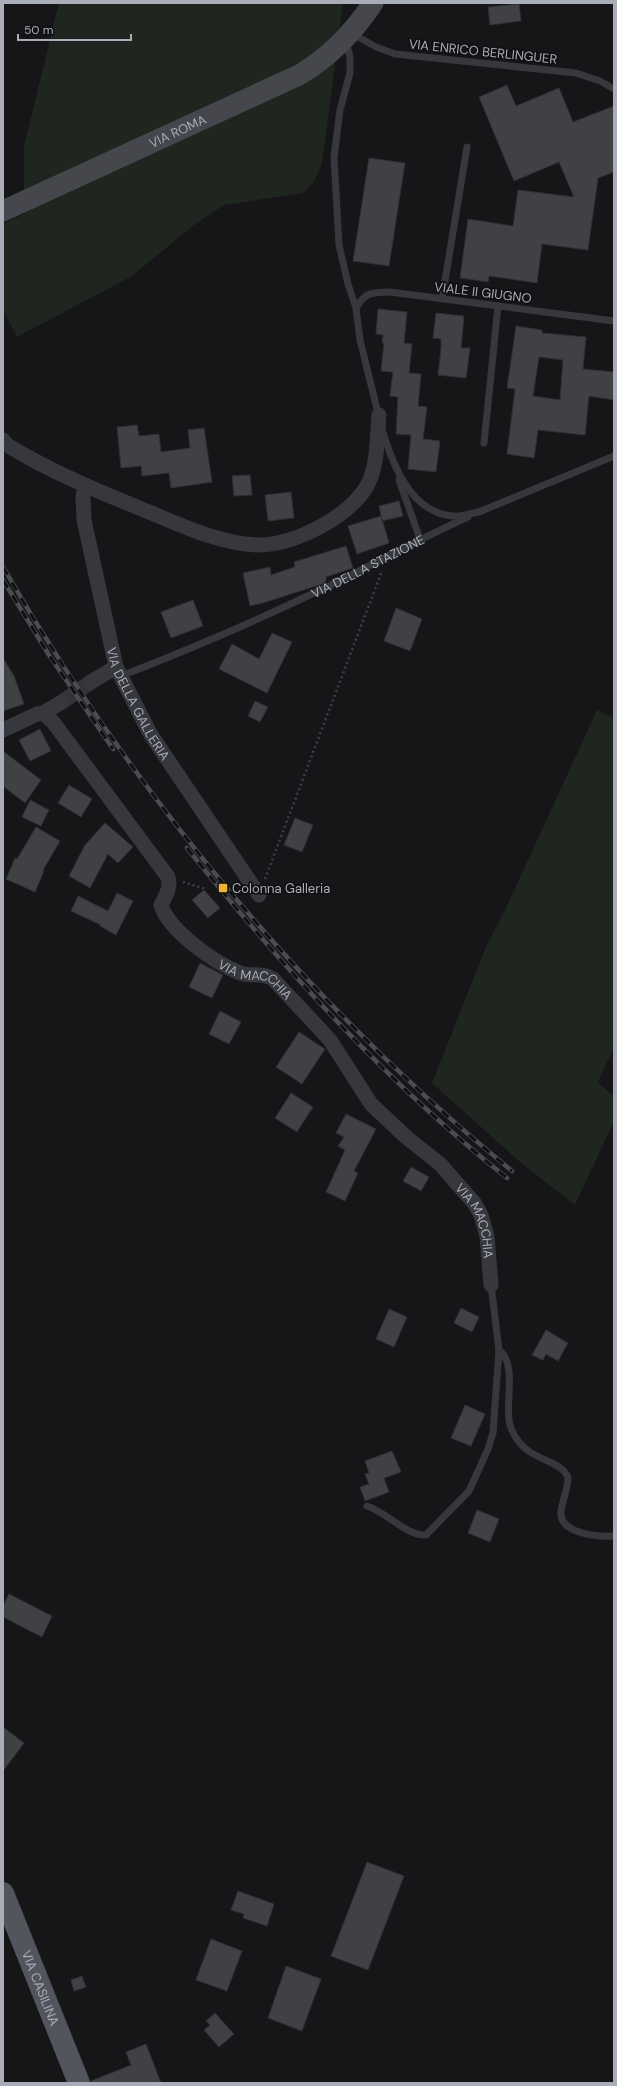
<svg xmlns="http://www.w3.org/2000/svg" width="617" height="2086" font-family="'DM Sans',sans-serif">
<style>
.green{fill:#1e261f}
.building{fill:#404145;stroke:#303034;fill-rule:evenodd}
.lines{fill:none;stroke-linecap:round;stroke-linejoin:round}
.street-tunnel{stroke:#333438;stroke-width:15;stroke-dasharray:15 8;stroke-linecap:butt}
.path{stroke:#3d3f44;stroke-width:2.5;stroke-dasharray:2 3;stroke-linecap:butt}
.lane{stroke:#37383d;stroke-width:7}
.street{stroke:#37383d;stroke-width:15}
.secondary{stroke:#45474d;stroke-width:21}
.primary{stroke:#53555c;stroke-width:22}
.rail-casing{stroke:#4a4c52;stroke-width:4.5}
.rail{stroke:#111113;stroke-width:3;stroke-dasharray:9;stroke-linecap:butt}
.poi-dot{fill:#f2b134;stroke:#111113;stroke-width:1.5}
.labels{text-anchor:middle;stroke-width:3.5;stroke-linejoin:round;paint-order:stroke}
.street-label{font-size:13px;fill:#a8adb8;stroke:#111113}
.poi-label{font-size:13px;fill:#a8adb8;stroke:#111113;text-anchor:start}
</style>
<rect width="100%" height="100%" fill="#161618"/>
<!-- green -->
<path class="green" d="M59,3H343L322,164L314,182L303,193L224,205L195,224L132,276L17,337L3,310V224L24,214V146Z
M597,710L614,718V1047L598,1082L614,1097V1121L575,1205L520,1162L432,1083L486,947L505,910Z"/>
<!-- building -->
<path class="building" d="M519,4L521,21L490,25L488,7Z
M507,85L516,106L559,88L573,122L614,106V172L598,178L588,250L542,244L537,283L489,276L488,282L460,278L468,219L513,226L518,190L574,197L559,162L514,181L479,97Z
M369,158L405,163L389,266L353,261Z
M378,309L407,312L404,343L412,344L409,373L421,374L418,406L427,407L423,439L440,441L436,472L408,469L411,435L396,434L398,397L390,396L393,372L381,371L384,343H382L383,335L376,334Z
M436,313L464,316L461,348H470L466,378L438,375L441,348V339L433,338Z
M516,326L542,330V333L586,337L583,369L614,372V400L589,396L585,435L538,430L534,458L507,454L515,389L507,388ZM539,357L563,360L560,400L533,396Z
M137,425L139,436L159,434L161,452L190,448L188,430L204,428L212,482L171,488L169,473L142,476L141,466L121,468L117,427Z
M250,475L252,495L234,496L232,476Z
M291,492L294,518L268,521L265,495Z
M399,501L403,516L382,521L379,506Z
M381,516L389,543L357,554L348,526Z
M346,546L353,568L326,577V581L322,584L266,602L250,606L243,573L270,567L271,575L295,567L294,562Z
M193,600L203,626L171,638L161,612Z
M396,608L422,619L410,651L384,641Z
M272,633L292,642L267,693L219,669L232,644L259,659Z
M3,658L14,676L24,704L3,711Z
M255,701L268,707L260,722L248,716Z
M40,729L51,751L30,761L19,740Z
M3,751L41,780L25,803L3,786Z
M69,785L92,799L81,817L58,803Z
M30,800L49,810L41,826L22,817Z
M295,818L313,825L302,852L284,845Z
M105,823L133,847L118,863L108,854L90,888L69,876L85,845Z
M36,827L60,841L43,870L44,871L35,892L6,879L15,858L17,859Z
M204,890L220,908L208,918L192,900Z
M117,893L133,901L116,935L100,926L101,925L71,911L78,896L108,911Z
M200,963L223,975L212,998L189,987Z
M220,1011L241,1022L229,1044L209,1034Z
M299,1032L325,1049L302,1084L276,1067Z
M291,1093L313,1107L297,1132L275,1118Z
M346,1114L376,1129L354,1171L358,1173L345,1201L326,1192L345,1150L338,1146L344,1137L336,1133Z
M411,1167L429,1177L421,1191L403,1181Z
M461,1308L479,1317L472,1332L454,1323Z
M389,1309L407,1317L394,1347L376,1339Z
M546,1330L568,1343L558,1361L546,1354L543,1360L532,1355Z
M465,1405L485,1414L471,1446L451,1438Z
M392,1451L401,1472L384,1478L389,1492L365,1501L360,1487L369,1484L365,1474L369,1473L365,1461Z
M477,1510L499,1519L490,1542L468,1533Z
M9,1594L52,1616L42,1637L3,1617V1606Z
M3,1727L24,1743L3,1771Z
M367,1862L404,1876L368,1970L331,1956Z
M238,1891L274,1904L267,1926L243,1918L244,1914L231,1910Z
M211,1939L242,1951L227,1991L196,1980Z
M286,1966L321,1979L302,2031L268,2018Z
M82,1976L86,1987L74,1991L71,1980Z
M215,2013L234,2034L219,2047L204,2030L210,2025L206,2021Z
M146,2044L161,2083H91V2081L131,2065L126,2052Z"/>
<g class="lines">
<!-- street-tunnel -->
<path class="street-tunnel" d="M62,702L91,682"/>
<!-- path -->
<path class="path" d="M265,879L382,571
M183,882L206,889"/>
<!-- lane -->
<g class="lane">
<path d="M353,34L376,47L395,54L576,73L600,81L614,89"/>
<path d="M346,42L350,57V73L340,110L334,157L339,245L348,284L356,308L360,340L379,417"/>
<path d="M442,299L467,147"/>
<path d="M356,308C366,291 372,293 390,292L614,321"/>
<path d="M382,429C392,463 410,512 452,516C462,517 472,513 482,511"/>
<path d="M484,443L498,306"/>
<path d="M399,480L420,539"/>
<path d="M479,512L614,456"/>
<path id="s1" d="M121,676C188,650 254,622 318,591C369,567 417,540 468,517"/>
<path d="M499,1350C518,1364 504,1405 510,1425C522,1463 558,1456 568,1477C568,1488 563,1499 561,1511C558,1534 599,1537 614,1536"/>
<path d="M367,1506C386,1512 407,1536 426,1535L469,1491L488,1449L493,1433L499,1350L491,1285"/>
</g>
<!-- street -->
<g class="street">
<path d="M3,440L7,445C53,473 100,492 149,512C183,526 221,544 258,545C295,545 351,516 368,484C378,464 377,437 379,415"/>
<path id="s2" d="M85,486L83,497L84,520L116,667L151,735L259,895"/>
<path d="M91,682L116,667"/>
<path d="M43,713L62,702"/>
<path id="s3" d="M3,730L37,714L43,713L53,722L168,877C171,888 166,895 161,905C169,931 215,963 240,973C251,977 262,972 273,979L330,1040L371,1104L406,1137L440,1164L475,1204L481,1215L487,1236L491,1285"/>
</g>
<!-- secondary -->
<path class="secondary" id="s4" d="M3,211L299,75C330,57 353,33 373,3"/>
<!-- primary -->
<path class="primary" id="s5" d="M3,1893L79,2083"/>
<!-- rail casing -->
<g class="rail-casing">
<path id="rail" d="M3,567C133,793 308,1005 512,1171
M3,580L49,655L113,749
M187,848C283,968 387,1083 507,1178"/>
</g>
<!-- rail -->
<use href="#rail" class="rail"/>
</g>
<!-- markers -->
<rect class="poi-dot" x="218" y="883" width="10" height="10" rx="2"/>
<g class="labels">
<!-- street labels -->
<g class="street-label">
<text transform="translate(483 51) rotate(6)" y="5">VIA ENRICO BERLINGUER</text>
<text dy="5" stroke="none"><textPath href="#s4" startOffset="192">VIA ROMA</textPath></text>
<text transform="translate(483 292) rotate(7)" y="5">VIALE II GIUGNO</text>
<text dy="5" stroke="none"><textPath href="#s1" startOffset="270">VIA DELLA STAZIONE</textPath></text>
<text dy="5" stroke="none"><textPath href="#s2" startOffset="227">VIA DELLA GALLERIA</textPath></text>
<text dy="5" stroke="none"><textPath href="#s3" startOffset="404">VIA MACCHIA</textPath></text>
<text dy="5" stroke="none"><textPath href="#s3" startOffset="740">VIA MACCHIA</textPath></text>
<text dy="5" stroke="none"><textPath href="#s5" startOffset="102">VIA CASILINA</textPath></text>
</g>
<!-- poi labels -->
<g class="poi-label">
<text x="232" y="893">Colonna Galleria</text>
</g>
</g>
<!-- border -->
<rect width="617" height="2086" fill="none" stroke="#a8adb8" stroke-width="8"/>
<!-- scale -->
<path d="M18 34v6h113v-6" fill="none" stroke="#a8adb8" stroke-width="2"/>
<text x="24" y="34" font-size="12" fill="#a8adb8" stroke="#111113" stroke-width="3" paint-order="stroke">50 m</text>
</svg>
